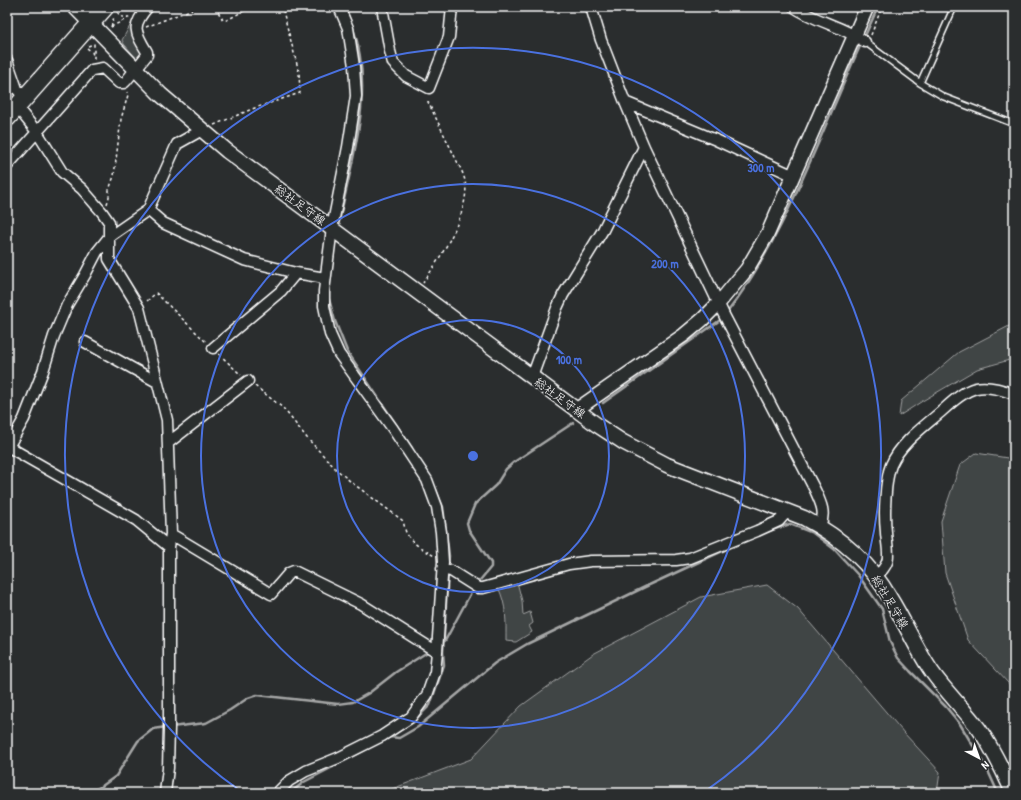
<svg xmlns="http://www.w3.org/2000/svg" width="1021" height="800" font-family="'Patrick Hand','Klee One',sans-serif">
<style>
.green{fill:#414445;stroke:#a0a2a2}
.lines{fill:none;stroke-linecap:round;stroke-linejoin:round}
.stream{stroke:#a6a7a7;stroke-width:2.5}
.service-casing{stroke:#fff;stroke-width:8}
.minor-casing{stroke:#fff;stroke-width:13}
.tertiary-casing{stroke:#fff;stroke-width:16}
.secondary-casing{stroke:#fff;stroke-width:17}
.trunk-casing{stroke:#fff;stroke-width:20}
.path{stroke:#fff;stroke-width:1.5;stroke-dasharray:3 3;stroke-linecap:butt}
.service{stroke:#2a2d2e;stroke-width:5}
.minor{stroke:#2a2d2e;stroke-width:10}
.tertiary{stroke:#2a2d2e;stroke-width:13}
.secondary{stroke:#2a2d2e;stroke-width:14}
.trunk{stroke:#2a2d2e;stroke-width:17}
.ring{fill:none;stroke:#4a71e0;stroke-width:2}
.labels{text-anchor:middle;stroke-width:3.5;stroke-linejoin:round;paint-order:stroke}
.street-label{font-size:12px;fill:#fff;stroke:#2a2d2e}
.centre{fill:#4a71e0;stroke:#2a2d2e;stroke-width:2}
.ring-label{font-size:12px;text-anchor:middle;font-weight:bold;fill:#4a71e0;stroke:#2a2d2e;stroke-width:3.5;stroke-linejoin:round;paint-order:stroke}
</style>
<rect width="100%" height="100%" fill="#2a2d2e"/>
<filter id="ink" filterUnits="userSpaceOnUse"><feTurbulence type="fractalNoise" baseFrequency=".025" numOctaves="2"/><feDisplacementMap in="SourceGraphic" scale="8" xChannelSelector="R" yChannelSelector="G"/><feConvolveMatrix kernelMatrix="1 2 1 2 8 2 1 2 1" color-interpolation-filters="sRGB"/></filter>
<g filter="url(#ink)">
<!-- green -->
<path class="green" d="M131,24L134,26L144,52L138,60L124,44L122,40Z
M1014,316L1013,359L977,369L924,400L899,416L901,401L959,352L1011,325Z
M976,453L1014,459V683L1009,684L968,640L945,573L941,521L960,465Z
M517,582L522,601L523,615L530,612L533,623L529,626L532,632L516,642L506,641C506,621 507,606 498,587Z
M767,585L798,609L904,733L940,772L937,793H387L392,789L471,759L521,706L593,654L701,597Z"/>
<g class="lines">
<!-- stream -->
<path class="stream" d="M345,7L349,18
M864,38L878,7
M339,222C352,160 375,91 353,28
M329,299L335,321L347,351L412,448
M726,314C774,252 803,178 834,106C843,85 852,63 862,42
M603,403L723,318
M436,490L443,507L449,556L448,568
M766,532L790,524L813,533L834,549L858,575L882,609L890,642L898,658L910,671L946,707L960,724L988,771L998,793
M476,585L491,567V563L469,530L467,523L475,504L496,485L506,469L514,462L573,423
M445,641L473,589
M171,727L206,723L230,710L248,698L257,695L338,704L353,702L369,693L396,672L429,651
M390,737L399,738L418,727L495,663L527,644L647,586L729,548
M88,793L102,786L116,776L138,741L153,729L166,727
M290,793L304,782L390,737L412,723L430,705L444,665L443,652L448,573"/>
<!-- service casing -->
<g class="service-casing">
<path id="service" d="M865,42L920,83L944,97L1014,124
M920,83L954,7"/>
</g>
<!-- minor casing -->
<g class="minor-casing">
<path id="minor" d="M382,7L390,51L393,63L406,76L429,88L449,37L452,7
M591,7L601,40L625,102L644,147L724,315L815,490C821,503 826,513 820,526
M794,7C816,22 843,26 865,42
M7,60L17,89L24,98
M625,102L716,140L794,176
M17,107L37,132L62,172L82,189L102,212L109,222V259L139,308L167,420L171,534L169,547V728L168,768L165,793
M7,166L92,70L103,68L119,83H124L126,81L147,55V52C135,32 131,26 148,7
M148,210L163,223L244,260L296,273L325,278
M85,342L157,382
M213,348L281,291L296,273
M532,377L557,308L563,295L603,230L644,147
M168,443L248,381
M7,446L136,520L169,547
M8,447L24,419L43,371L54,336L67,305L85,275L97,252L109,237L148,210L177,144L202,130
M171,534L271,594L289,573L294,571L361,604L437,652
M442,569L451,571L478,588H483L569,564L591,561L676,560L690,558L757,531L779,521L787,512
M876,576C881,572 885,568 887,562C890,555 886,539 886,532C884,515 885,480 891,465C901,442 925,426 943,410C969,386 980,381 1014,394
M277,793L289,781L306,771L338,758L382,736L411,717L427,695L435,672L437,652L443,562L441,532L437,507L427,480L393,429L339,354L330,334L324,306V291L332,228L348,147L356,96L354,66L348,28L339,7"/>
</g>
<!-- tertiary casing -->
<g class="tertiary-casing">
<path id="tertiary" d="M576,410L684,335L702,320L718,304L747,269L768,233L867,7"/>
</g>
<!-- secondary casing -->
<g class="secondary-casing">
<path id="secondary" d="M75,7L160,94L227,151L597,425L623,442L667,465L804,518C840,537 870,562 890,598C905,622 916,649 932,672C946,692 964,709 979,729C993,749 1003,770 1013,793"/>
</g>
<!-- trunk casing -->
<g class="trunk-casing">
<path id="trunk" d="M7,118L105,7"/>
</g>
<!-- path -->
<path class="path" d="M215,7L223,20H227L251,7
M117,12L122,17H129
M111,27L130,17
M111,27L114,17
M146,27L198,7
M871,35L882,7
M88,46L94,44V58L92,60
M87,48L92,52L94,58
M214,125L252,109L300,93L299,72L283,11L281,7
M107,204L109,197V190L114,176L121,119L128,95L127,92
M423,283C440,258 474,207 464,177C462,170 457,162 454,155C445,137 437,120 428,102V98
M147,301L156,293L206,342
M219,354L241,375
M255,386L283,408L307,438L336,469L351,482L402,520C405,524 404,530 407,534C412,544 425,550 434,556"/>
<!-- service -->
<use href="#service" class="service"/>
<!-- minor -->
<use href="#minor" class="minor"/>
<!-- tertiary -->
<use href="#tertiary" class="tertiary"/>
<!-- secondary -->
<use href="#secondary" class="secondary"/>
<!-- trunk -->
<use href="#trunk" class="trunk"/>
</g>
</g>
<!-- distance rings -->
<g class="ring">
<circle cx="473" cy="456" r="136"/>
<circle cx="473" cy="456" r="272"/>
<path d="M242 792A408 408 0 1 1 704 792"/>
</g>
<g class="labels">
<!-- street labels -->
<g class="street-label">
<text transform="translate(300 205) rotate(36)" y="4">総社足守線</text>
<text transform="translate(560 398) rotate(36)" y="4">総社足守線</text>
<text transform="translate(890 602) rotate(59)" y="4">総社足守線</text>
</g>
</g>
<circle cx="473" cy="456" r="6" class="centre"/>
<g class="ring-label">
<text x="761" y="172">300 m</text>
<text x="665" y="268">200 m</text>
<text x="569" y="364">100 m</text>
</g>
<!-- margin -->
<rect width="1021" height="800" fill="none" stroke="#2a2d2e" stroke-width="24"/>
<rect x="12" y="12" width="997" height="776" fill="none" stroke="#fff" stroke-width="1.5" filter="url(#ink)"/>
<!-- north arrow -->
<g transform="translate(979 758) rotate(139)" stroke="#2a2d2e" stroke-width="3" paint-order="stroke">
<path d="M0-3L7 15L0 10L-7 15Z" fill="#ffffff"/>
<text y="-6" font-size="11" font-weight="bold" text-anchor="middle" fill="#ffffff">N</text>
</g>
</svg>
